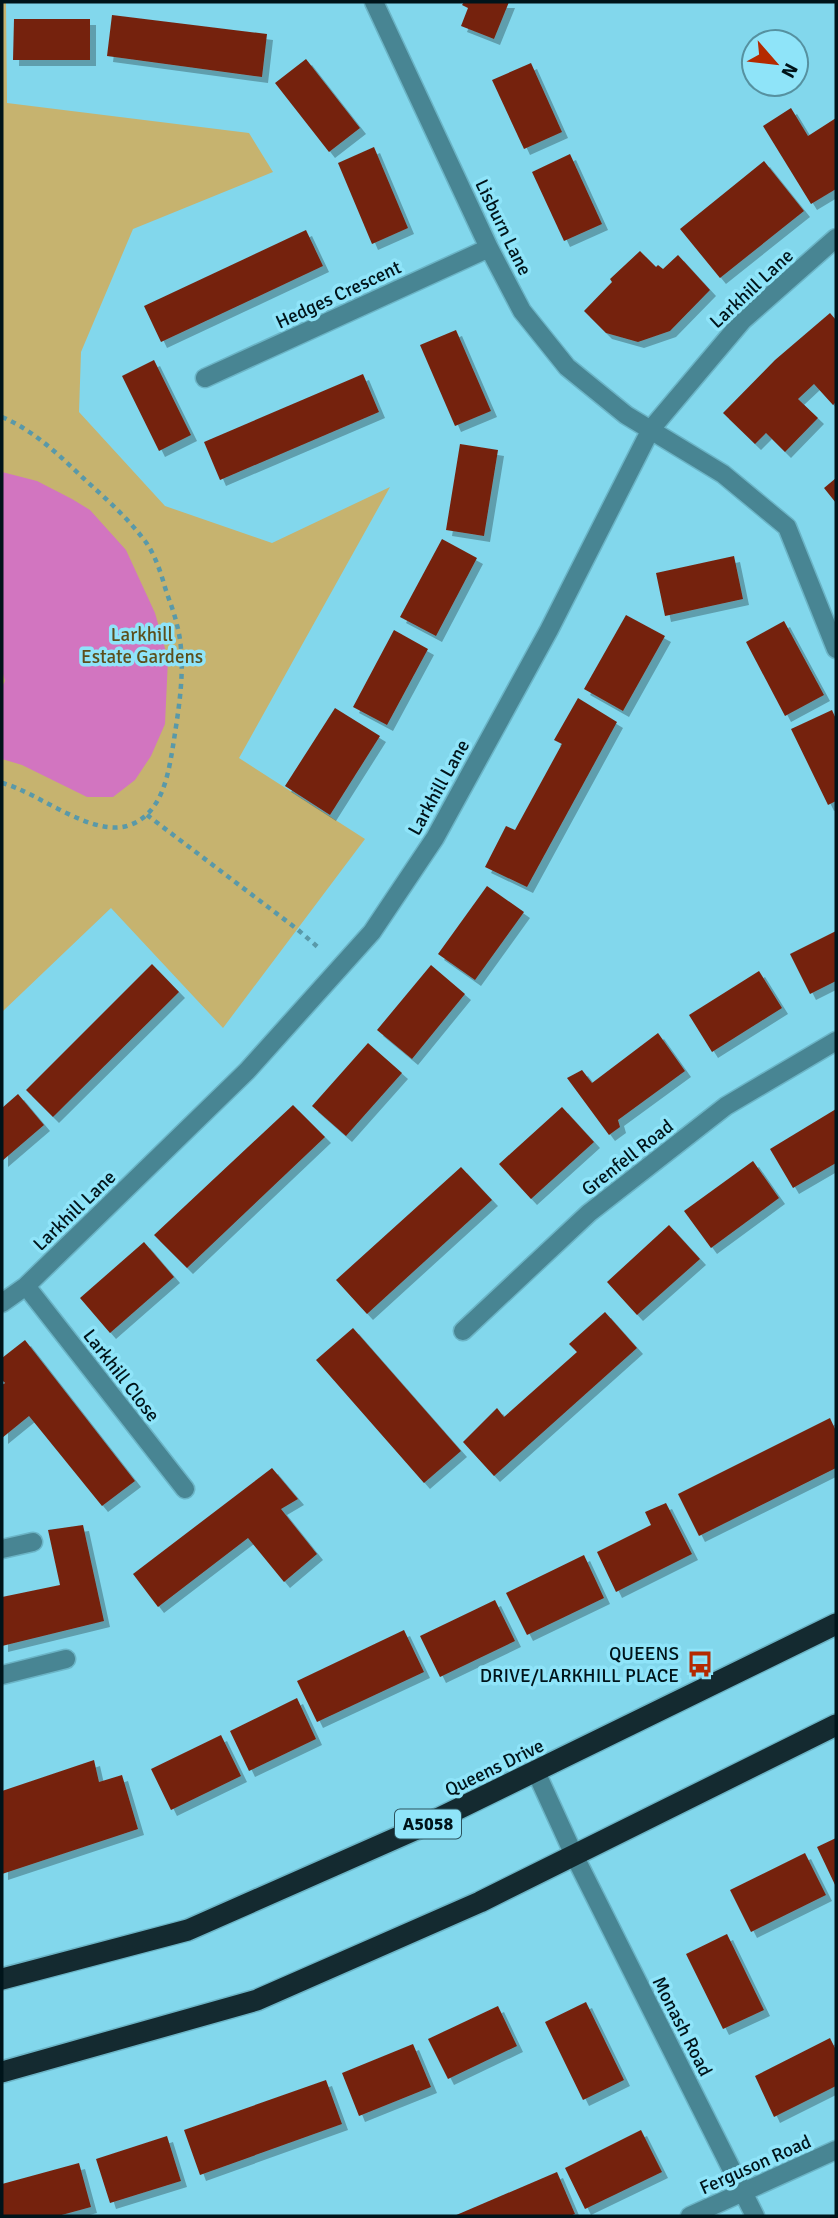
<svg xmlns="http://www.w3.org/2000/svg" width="838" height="2218" font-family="Signika,sans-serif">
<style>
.green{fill:#c6b36f}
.water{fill:#d275c0}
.building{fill:#74230f;filter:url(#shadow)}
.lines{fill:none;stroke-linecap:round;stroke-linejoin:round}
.lane-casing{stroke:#6bb4c6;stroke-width:21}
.street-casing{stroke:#6bb4c6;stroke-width:21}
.highway-casing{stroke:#6bb4c6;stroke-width:24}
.path{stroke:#5999a9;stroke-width:4.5;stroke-dasharray:5 5;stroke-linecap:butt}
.lane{stroke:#488593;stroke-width:18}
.street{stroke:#488593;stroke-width:18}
.highway{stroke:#142a30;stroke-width:21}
.labels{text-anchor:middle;stroke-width:7;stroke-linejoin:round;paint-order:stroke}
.shield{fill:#8fe4f9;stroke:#2b525d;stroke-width:2}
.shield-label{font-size:18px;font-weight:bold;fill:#00141a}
.street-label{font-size:19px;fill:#00141a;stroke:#8fe4f9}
.park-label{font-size:19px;fill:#5c4f1c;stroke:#8fe4f9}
.poi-label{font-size:19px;fill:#00141a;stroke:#8fe4f9;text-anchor:end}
</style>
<defs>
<filter id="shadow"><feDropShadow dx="6" dy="6" stdDeviation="0" flood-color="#0004"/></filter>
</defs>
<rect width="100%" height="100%" fill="#82d7ec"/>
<!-- green -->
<path class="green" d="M2,2H6L7,103L249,133L273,172L133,229L81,352L79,412L165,506L272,543L390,487L239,758L365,839L223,1028L111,908L2,1012Z"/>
<!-- water -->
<path class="water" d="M2,472L37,481L72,499L90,510L126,550L155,613L168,659L165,724L151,756L135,780L113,797H87L22,765L2,759V687L5,681L2,670Z"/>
<!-- building -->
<path class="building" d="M464,2H509L494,39L461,26L468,8L462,5Z
M112,15L267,34L262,77L107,56Z
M14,19H90V60H13Z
M306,59L360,128L329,152L275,83Z
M531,63L562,132L524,149L492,80Z
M791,108L808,136L836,118V189L811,204L763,126Z
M374,147L408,228L372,244L338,163Z
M570,154L602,224L564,241L532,172Z
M764,161L804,211L720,278L680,229Z
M306,230L323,266L161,342L144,306Z
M640,251L656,267L658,265L663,269L678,255L710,290L670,331L638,342L606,333L584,311L612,282L610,279Z
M830,313L836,320V402L833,405L814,384L798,399L818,418L785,452L766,433L755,444L723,413L775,360Z
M456,330L491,411L455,426L420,345Z
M154,360L191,435L159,451L122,376Z
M363,374L379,412L220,480L204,442Z
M460,444L498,450L484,536L446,530Z
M836,478V503L824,488Z
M442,539L477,558L436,636L400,617Z
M734,556L743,599L665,616L656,573Z
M626,615L665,636L623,711L584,689Z
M784,621L824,695L785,716L746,642Z
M394,630L428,649L387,725L353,707Z
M578,698L617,722L527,887L485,867L506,826L515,830L562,744L554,740Z
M335,708L380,736L330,815L285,786Z
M832,710L836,719V801L828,805L791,729Z
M487,886L524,912L475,980L438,954Z
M836,931V981L810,994L790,954Z
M152,964L179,992L53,1117L26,1090Z
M431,965L465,994L412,1059L377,1030Z
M759,971L782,1008L712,1052L689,1015Z
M658,1033L685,1071L618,1120L620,1127L609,1135L567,1078L582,1070L592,1083Z
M368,1043L402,1073L346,1136L312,1106Z
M18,1094L44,1125L2,1161V1108Z
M293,1105L325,1137L187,1268L154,1235Z
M562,1107L594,1142L531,1199L499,1164Z
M836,1109V1163L793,1188L770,1149Z
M753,1161L779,1198L711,1248L684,1211Z
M461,1167L492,1200L367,1314L336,1280Z
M669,1225L700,1259L637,1315L607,1282Z
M144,1242L174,1277L110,1333L80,1298Z
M605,1312L637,1348L494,1476L463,1442L497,1408L504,1417L577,1352L569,1344Z
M353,1328L461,1451L424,1483L316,1360Z
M25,1340L135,1481L102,1506L29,1416L2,1438V1385L5,1383L2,1380V1358Z
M830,1418L836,1431V1468L699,1536L678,1494Z
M272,1468L298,1499L281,1509L317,1554L284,1582L248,1538L158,1607L133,1574Z
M666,1503L692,1554L616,1592L597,1552L651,1525L645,1512Z
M83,1525L104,1621L2,1646V1597L60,1585L48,1530Z
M584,1555L604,1598L527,1635L506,1593Z
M495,1600L515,1641L440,1677L420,1636Z
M404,1630L424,1672L317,1722L297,1681Z
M297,1698L316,1739L249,1771L230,1731Z
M221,1735L241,1776L171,1810L151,1769Z
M94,1760L99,1782L122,1775L138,1829L2,1874V1791Z
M836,1838V1887L817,1847Z
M805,1853L826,1895L751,1932L730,1890Z
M727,1934L764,2010L723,2029L686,1954Z
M586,2002L624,2080L583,2100L545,2022Z
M498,2006L517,2046L448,2079L428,2039Z
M830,2038L836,2050V2086L774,2117L755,2076Z
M413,2044L431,2087L359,2116L342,2073Z
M326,2080L342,2124L200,2175L184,2130Z
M641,2130L662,2172L585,2209L565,2168Z
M167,2136L181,2181L110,2203L96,2159Z
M79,2163L91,2207L58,2216H2V2184Z
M557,2172L575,2214L570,2216H454Z"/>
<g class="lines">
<!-- lane casing -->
<g class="lane-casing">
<path id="lane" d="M2,1549L33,1542
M2,1675L66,1659"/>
</g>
<!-- street casing -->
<g class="street-casing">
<path id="street" d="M374,2L489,248L522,311L567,367L626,415L723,474L787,527L836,649
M205,378L489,248
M26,1286L185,1489
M2,1303L26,1286L247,1071L372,932L435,838L549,630L651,429L743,320L836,238
M463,1331L589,1213L726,1106L836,1041
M536,1772L574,1855L755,2216
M690,2216L836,2150"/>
</g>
<!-- highway casing -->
<g class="highway-casing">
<path id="highway" d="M2,1979L188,1930L419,1828L836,1624
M2,2072L257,2000L480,1902L836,1725"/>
</g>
<!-- path -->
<path class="path" d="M2,417C33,430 58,454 82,477C104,497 127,517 145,541C154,553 160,570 164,584C168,598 174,611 177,625C187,663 179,707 173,746C168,776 162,813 130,825C93,839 38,792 2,783
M147,815L297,929L320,949"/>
<!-- lane -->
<use href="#lane" class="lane"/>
<!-- street -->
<use href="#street" class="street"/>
<!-- highway -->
<use href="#highway" class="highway"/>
</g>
<!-- icons -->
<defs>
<g id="bus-bare" transform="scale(2.1)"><path d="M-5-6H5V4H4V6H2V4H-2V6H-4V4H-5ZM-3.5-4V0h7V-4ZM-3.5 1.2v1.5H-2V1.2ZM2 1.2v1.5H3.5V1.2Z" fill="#b42a00" stroke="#8fe4f9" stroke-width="2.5" paint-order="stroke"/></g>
</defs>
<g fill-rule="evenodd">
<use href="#bus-bare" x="700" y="1664"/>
</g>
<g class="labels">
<!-- shield labels -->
<rect class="shield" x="395" y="1809.5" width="66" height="29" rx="5"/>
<g class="shield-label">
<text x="428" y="1830">A5058</text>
</g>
<!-- street labels -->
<g class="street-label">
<text transform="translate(504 227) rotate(64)" y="7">Lisburn Lane</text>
<text transform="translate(751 288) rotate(-43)" y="7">Larkhill Lane</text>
<text transform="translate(338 294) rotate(-25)" y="7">Hedges Crescent</text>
<text transform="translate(438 787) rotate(-61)" y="7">Larkhill Lane</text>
<text transform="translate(627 1157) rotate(-38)" y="7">Grenfell Road</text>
<text transform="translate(74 1210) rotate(-44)" y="7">Larkhill Lane</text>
<text transform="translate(122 1375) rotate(52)" y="7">Larkhill Close</text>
<text transform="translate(494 1767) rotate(-26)" y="7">Queens Drive</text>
<text transform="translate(683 2026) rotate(63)" y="7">Monash Road</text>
<text transform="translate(755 2164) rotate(-24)" y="7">Ferguson Road</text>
</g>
<!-- park labels -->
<g class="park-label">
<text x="142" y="641">Larkhill<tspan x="142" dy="22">Estate Gardens</tspan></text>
</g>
<!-- poi labels -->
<g class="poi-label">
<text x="679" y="1660">QUEENS<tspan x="679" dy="22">DRIVE/LARKHILL PLACE</tspan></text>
</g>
</g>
<!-- border -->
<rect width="838" height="2218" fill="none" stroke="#00141a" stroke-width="7"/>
<!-- north arrow -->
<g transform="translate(775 63) rotate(118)"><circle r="33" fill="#8fe4f9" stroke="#5691a0" stroke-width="2"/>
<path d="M0-5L12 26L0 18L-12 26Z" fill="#b42a00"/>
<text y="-10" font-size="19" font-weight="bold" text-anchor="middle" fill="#00141a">N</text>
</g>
</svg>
